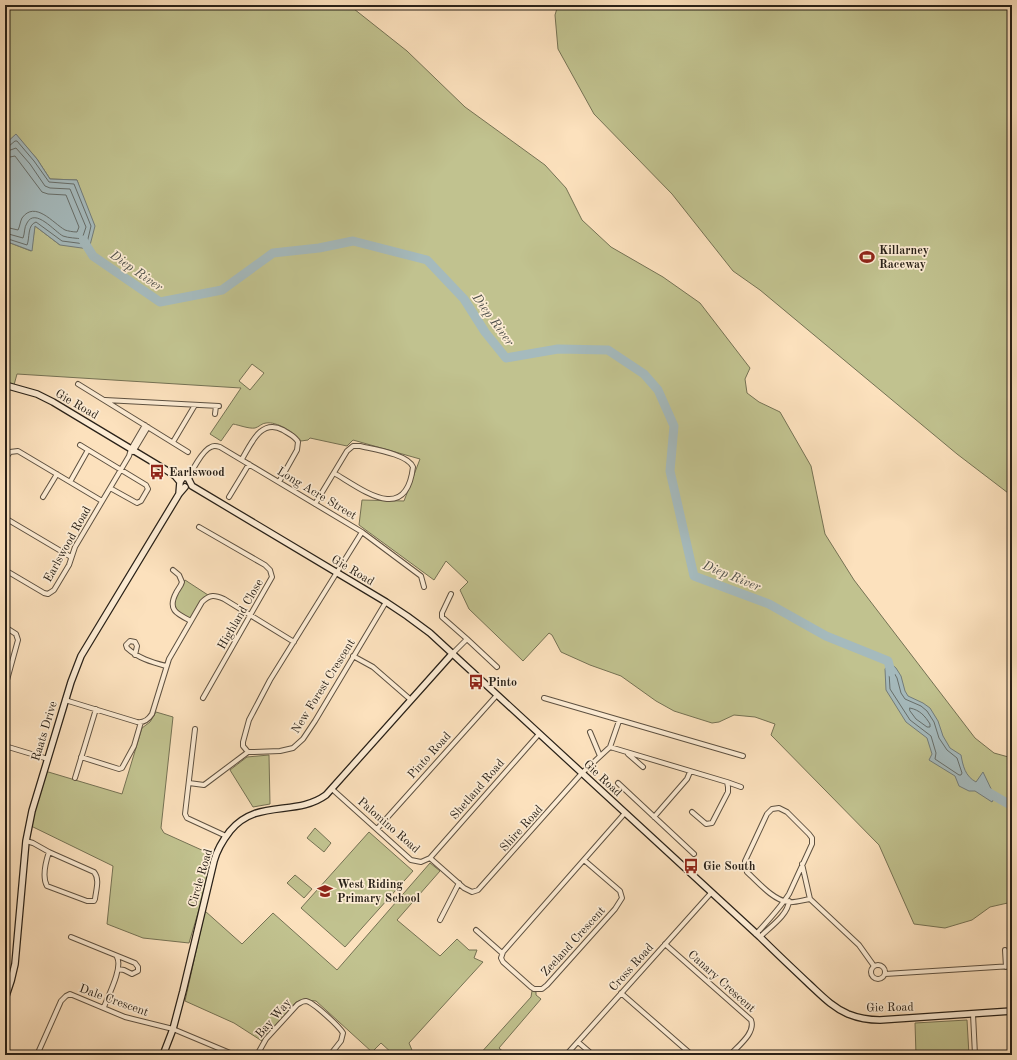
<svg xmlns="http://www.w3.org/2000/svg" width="1017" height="1060" font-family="'Old Standard TT',serif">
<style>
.green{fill:#c1c28f;stroke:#757254;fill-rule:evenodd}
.water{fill:#a5babd;stroke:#737d7b}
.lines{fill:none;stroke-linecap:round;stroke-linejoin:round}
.shore{stroke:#676e6a;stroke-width:1}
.river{stroke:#a5babd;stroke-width:9}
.street-casing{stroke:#5e5141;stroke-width:6}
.secondary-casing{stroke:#292118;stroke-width:8}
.street{stroke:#fdecd4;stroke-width:4}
.secondary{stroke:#fdecd4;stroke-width:5.5}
.labels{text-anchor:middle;stroke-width:3.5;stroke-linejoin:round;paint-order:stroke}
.poi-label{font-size:12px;font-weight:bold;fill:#292118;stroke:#fdecd4;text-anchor:start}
.street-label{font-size:12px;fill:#292118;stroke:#fdecd4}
.water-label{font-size:13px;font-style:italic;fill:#4e4f4a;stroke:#fdecd4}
</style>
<rect width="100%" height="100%" fill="#fce1bd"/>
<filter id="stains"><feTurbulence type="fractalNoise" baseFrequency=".005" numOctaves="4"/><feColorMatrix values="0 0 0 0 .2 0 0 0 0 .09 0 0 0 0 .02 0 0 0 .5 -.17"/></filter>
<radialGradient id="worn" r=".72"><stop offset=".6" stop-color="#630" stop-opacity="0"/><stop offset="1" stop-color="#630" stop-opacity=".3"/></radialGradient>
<!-- green -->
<path class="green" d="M5,5H349L407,51L465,107L545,165L566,188L582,220L611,247L663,277L700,303L750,368L745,379L747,393L759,402L780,412L811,466L825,534L854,580L975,738L994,753L1012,758V902L990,907L972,920L945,928L914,924L879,845L771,735L775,724L755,717L734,715L719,722L712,723L674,711L656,701L621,676L590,665L561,652L552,635L549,633L523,661L469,609L460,590L468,582L446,561L434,580L359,525L362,500L404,501L420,459L353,440L347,446L310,438L308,440L301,441C296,433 276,421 266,423C262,423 259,427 255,428C249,429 239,425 233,424L221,441L210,434L241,388L17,374L14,385L5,382V241L31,251L35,226L60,245L82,195L77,180L50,179L37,159L16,135L5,144ZM252,364L264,373L250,390L239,381Z
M558,5H1012V496L957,454L760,290L733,271L672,194L594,114L558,49L555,15Z
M185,580L208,595L202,602L191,621C165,604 170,603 185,580Z
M156,712L173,717L161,828L164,833L215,856L189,943L143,938L107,924L113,866L29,825L45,771L122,794L142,728L150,722Z
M269,755L270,804L253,807L230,770L247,757Z
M315,828L331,843L324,852L307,838Z
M369,832L413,871L345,947L301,908Z
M430,863L440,871L397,920L440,956L457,939L469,950H477L474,958L483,962L409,1043L414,1055H394L381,1043L372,1052L316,1001L303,1000L296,1002L262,1041L234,1023L185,1001L205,911L242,944L273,913L337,970Z
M295,875L312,889L304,898L287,883Z
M532,991L536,992V995L541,999L499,1048L507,1055H496L494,1053L492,1055H479L531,997Z
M967,1020L969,1055H916L915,1023Z"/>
<!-- water -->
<path class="water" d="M16,134L37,159L50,179L77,180L95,226L89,249L60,245L35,226L32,251L5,241V144Z
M888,661L896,668L901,676L905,691L908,696L923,703L930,708L938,721L943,736L950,748L961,755C963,766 965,776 976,782L983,772L995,797L992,802L975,791H969L959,786L955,776L929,760L932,754L927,738L906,722L886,690L885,669L887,666Z"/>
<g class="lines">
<!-- shore -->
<path class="shore" d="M5,147L9,146L15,141H17L34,161L49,182L74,184L91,226L87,243L85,244L62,241L36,222C27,225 30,238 27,245L5,238
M5,152L16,148L30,164L45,186L50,188L70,189L86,227L82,239C77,238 68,238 63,236C55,232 35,207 27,223C24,227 25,233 23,238L5,233
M5,158L15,156L42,192L48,194L66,195L79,227L77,232C73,232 68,231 65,230C53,223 35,200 22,218C20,222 20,226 18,230L5,227
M890,670L893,671L897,678L901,693L905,699L921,706L927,711L934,722L939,738L947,750L957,758L962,773L961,775H959L935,759L936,753L931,736L910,720L890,689L889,672Z
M910,708C920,710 925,716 930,724V727H927L916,719L910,711Z"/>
<!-- river -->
<path class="river" d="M83,240L93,256L160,302L222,290L273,253L319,248L353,241L427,260L464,299L485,332L506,358L558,349L608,350L644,374L658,390L674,426L670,471L694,576L769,604L826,636L888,661L891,672
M986,791L1012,806"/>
<!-- street casing -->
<g class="street-casing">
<path id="street" d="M78,384L188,452
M105,400L219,406
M215,414L216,406
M173,442L195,405
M80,445L146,485L148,489L141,501L137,503L110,488
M133,452L148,427
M5,459L10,452L18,451L102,501
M242,459C251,444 261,418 283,430C289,434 295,436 298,442L297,450L279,482
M189,479C191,471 203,450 211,447C214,445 217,446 220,447L362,532L421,576L424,587
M70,482L88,450
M43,497L57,474
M229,497L249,464
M315,504L347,451L353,446H360C372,449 408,454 413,467C406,525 363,490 334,473
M5,518L71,557
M199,527L265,565L270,570L272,577L203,698
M362,532L270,680L249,720L243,742V746L248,752H254L280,751L293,748L303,739L315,721L386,602
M5,570L44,593L48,594L54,590L69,565L75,547L129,456L131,449L145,425
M173,570L179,575L182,582C181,586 178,589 176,593C167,610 177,614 191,621
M451,594L442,613V617L467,639L452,654
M5,627L16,634L18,640L7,680L5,683
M467,639L497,667
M135,655L137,646L135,642L130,641L126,645L127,648C138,658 151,662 166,666
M353,656L373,667L411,700
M544,698L743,756
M65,700L137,722C144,723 148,720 152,714L169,659L202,602C210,594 215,595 224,599L294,642
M195,729L185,814L187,818L226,836
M590,732L600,756
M5,746L48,759
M610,747L727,782L728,787V792L712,823L706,824L692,812
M628,754L643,767
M81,757L119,769L122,768L134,746L141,722
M75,778L96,709
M727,782L741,787
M189,783L204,785L248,752
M618,783L694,854
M332,789L411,860L421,862L430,858L539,734
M654,817L687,779L690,772
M377,829L497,695
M26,841L33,843L49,852L94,872C100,879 96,890 95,899L94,901H87L47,886C42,877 46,861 49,852
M430,858L464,888L472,892L478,890L582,773L610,747L619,721
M584,860L620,891L622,898L615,909L547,985L542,989H534L531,987L503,962L501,958L503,952L625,813
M802,864L810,899L859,945L874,966
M440,920L459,883
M476,930L502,953
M756,934C768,921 780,908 789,894L812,844V838L809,834L787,812L779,808L772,809L767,814L745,861V866L747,872C758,882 773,900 788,902C795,903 803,900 810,899
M71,937L135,963L138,967V971L132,974L124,970L118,969
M760,937C770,927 788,915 789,901
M665,944L751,1020C756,1033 738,1046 730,1055
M1005,950L1006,967
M871 972a7 7 0 1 1 14 0a7 7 0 1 1-14 0Z
M885,974L1012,966
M621,993L692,1055
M104,1007C108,996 123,968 117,957
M973,1014L975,1055
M578,1042L593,1055
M37,1055L61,1001L66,996L70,994L125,1017L173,1029L235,1055
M257,1055L266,1039L297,1005C300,1003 302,1001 306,1001C313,1002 339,1026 343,1033L341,1041L330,1055
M566,1055L711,893"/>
</g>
<!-- secondary casing -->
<g class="secondary-casing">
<path id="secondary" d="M5,385L37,394L53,402L166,470L175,476L180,482L179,494
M180,482L183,477L188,478L192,486L386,602L407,616L430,633L760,937C776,953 792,968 809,984C821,995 832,1007 848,1014C858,1018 869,1020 880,1020L1012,1011
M5,999L11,981L15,964L26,841L32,811L71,682L81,656L179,494L185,487
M163,1055L173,1029L183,991L214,861C217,850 223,840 230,831C257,798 296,817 326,795L452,654"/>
</g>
<!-- street -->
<use href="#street" class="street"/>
<!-- secondary -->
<use href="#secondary" class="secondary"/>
</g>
<!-- icons -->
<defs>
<g id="stadium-bare" transform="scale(1.2)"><path d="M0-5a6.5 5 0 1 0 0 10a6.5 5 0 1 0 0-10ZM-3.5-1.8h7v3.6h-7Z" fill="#8f2418" stroke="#fdecd4" stroke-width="2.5" paint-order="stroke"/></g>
<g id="bus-bare" transform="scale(1.2)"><path d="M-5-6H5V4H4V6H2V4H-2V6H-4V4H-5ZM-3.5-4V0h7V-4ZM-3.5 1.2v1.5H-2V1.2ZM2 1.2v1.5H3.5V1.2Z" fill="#8f2418" stroke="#fdecd4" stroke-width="2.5" paint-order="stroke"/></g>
<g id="school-bare" transform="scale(1.2)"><path d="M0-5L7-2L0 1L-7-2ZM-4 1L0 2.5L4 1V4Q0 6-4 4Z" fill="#8f2418" stroke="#fdecd4" stroke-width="2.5" paint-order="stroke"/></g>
</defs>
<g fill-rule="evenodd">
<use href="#stadium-bare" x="867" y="257"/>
<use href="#bus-bare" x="157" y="472"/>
<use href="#bus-bare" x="476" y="682"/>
<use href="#bus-bare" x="691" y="866"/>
<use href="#school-bare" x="325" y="891"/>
</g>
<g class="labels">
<!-- poi labels -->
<g class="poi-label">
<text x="879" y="254">Killarney<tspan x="879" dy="14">Raceway</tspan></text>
<text x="169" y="476">Earlswood</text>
<text x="488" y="686">Pinto</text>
<text x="703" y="870">Gie South</text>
<text x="337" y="888">West Riding<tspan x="337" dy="14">Primary School</tspan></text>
</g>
<!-- street labels -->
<g class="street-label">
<text transform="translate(77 404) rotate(30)" y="4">Gie Road</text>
<text transform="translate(317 493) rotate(31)" y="4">Long Acre Street</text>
<text transform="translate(67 544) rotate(-61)" y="4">Earlswood Road</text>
<text transform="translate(353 570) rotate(31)" y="4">Gie Road</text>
<text transform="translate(240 614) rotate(-60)" y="4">Highland Close</text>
<text transform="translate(323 686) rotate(-58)" y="4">New Forest Crescent</text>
<text transform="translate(44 731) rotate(-73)" y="4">Raats Drive</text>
<text transform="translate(429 755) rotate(-48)" y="4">Pinto Road</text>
<text transform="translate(603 778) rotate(43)" y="4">Gie Road</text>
<text transform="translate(477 789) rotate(-49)" y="4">Shetland Road</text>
<text transform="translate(389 825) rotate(41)" y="4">Palomino Road</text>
<text transform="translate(521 828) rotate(-48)" y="4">Shire Road</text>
<text transform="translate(200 878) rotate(-74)" y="4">Circle Road</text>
<text transform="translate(573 941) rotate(-48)" y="4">Zeeland Crescent</text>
<text transform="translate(631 967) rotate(-48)" y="4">Cross Road</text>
<text transform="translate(722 981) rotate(42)" y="4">Canary Crescent</text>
<text transform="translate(114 1000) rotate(20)" y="4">Dale Crescent</text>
<text transform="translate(890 1007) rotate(-1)" y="4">Gie Road</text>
<text transform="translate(273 1018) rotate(-49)" y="4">Bay Way</text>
</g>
<!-- water labels -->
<g class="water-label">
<text transform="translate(137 270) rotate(35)" y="5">Diep River</text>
<text transform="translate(494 319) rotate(54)" y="5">Diep River</text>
<text transform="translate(732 575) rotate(22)" y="5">Diep River</text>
</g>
</g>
<!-- margin -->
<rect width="1017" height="1060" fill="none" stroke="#fce1bd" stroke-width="20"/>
<rect x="6" y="6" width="1005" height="1048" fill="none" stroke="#292118" stroke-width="2"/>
<rect x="10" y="10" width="997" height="1040" fill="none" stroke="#292118"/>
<rect width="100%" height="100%" filter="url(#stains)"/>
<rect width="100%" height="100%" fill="url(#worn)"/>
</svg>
